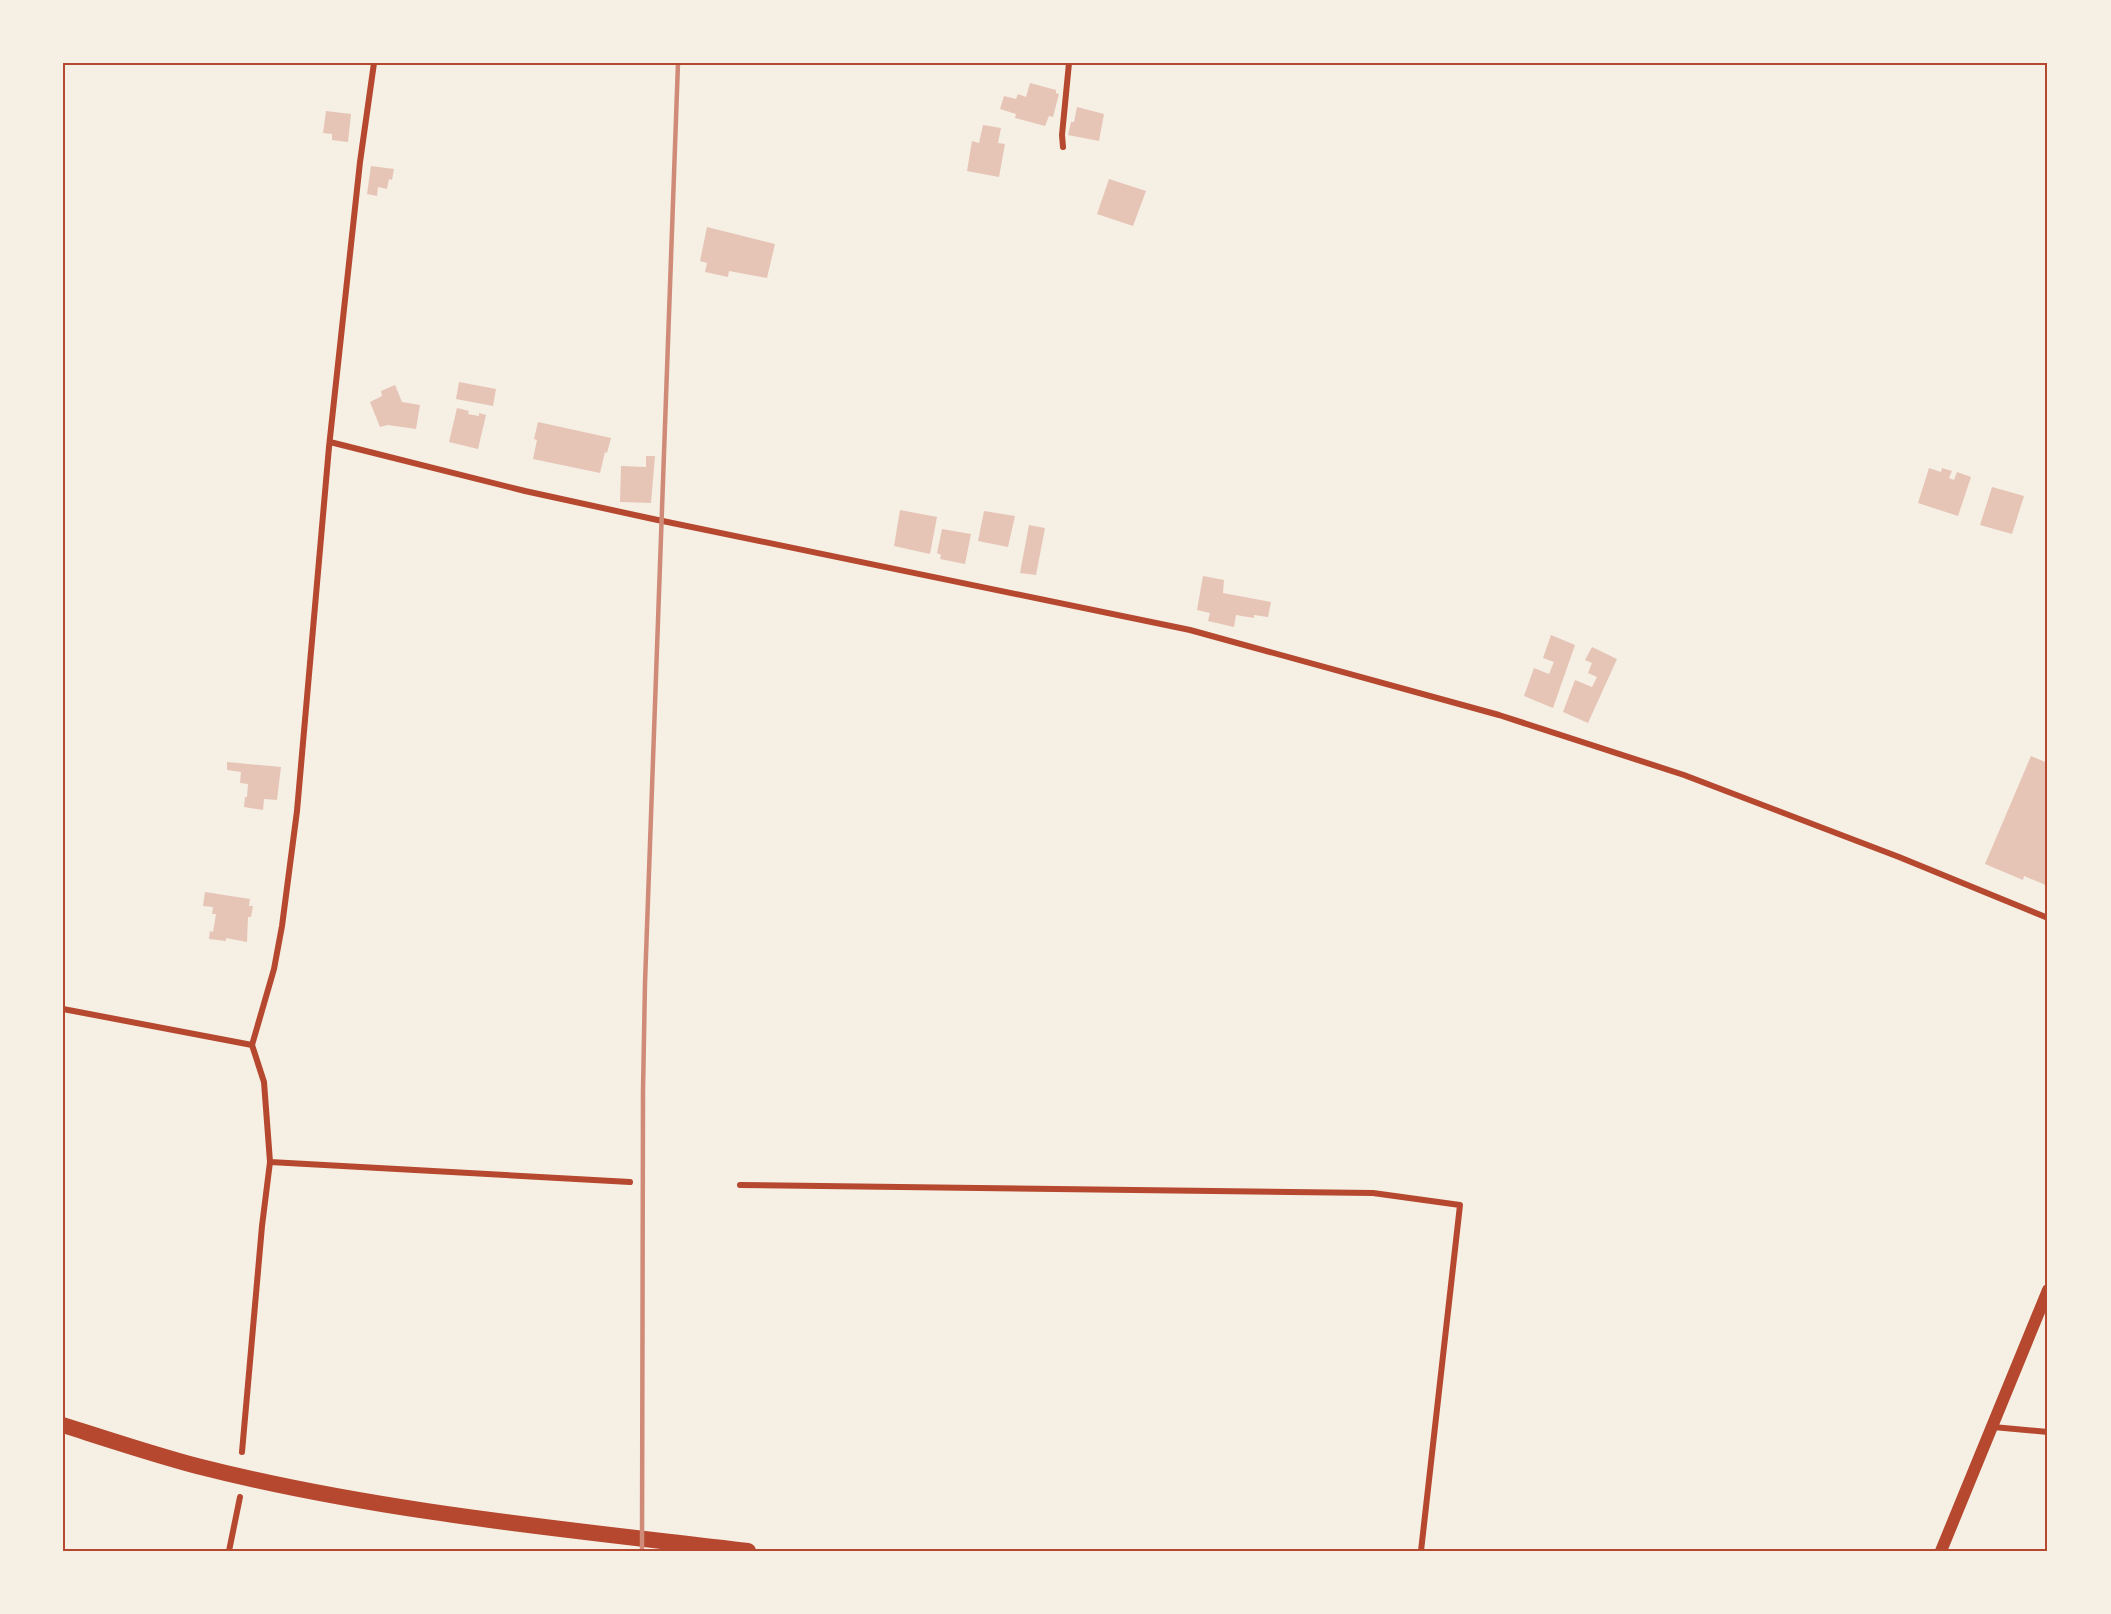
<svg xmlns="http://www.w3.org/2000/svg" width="2111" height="1614" font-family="'PT Sans',sans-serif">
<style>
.building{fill:#e6c5b7}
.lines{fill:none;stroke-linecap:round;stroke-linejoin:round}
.minor{stroke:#b5482f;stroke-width:6}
.secondary{stroke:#b5482f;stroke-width:12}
.trunk{stroke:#b5482f;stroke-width:16}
.rail{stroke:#cf8b77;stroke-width:4.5}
.neatline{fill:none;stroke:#b5482f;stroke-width:2}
</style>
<rect width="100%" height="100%" fill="#f6efe4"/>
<!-- building -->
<path class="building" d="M1030,83L1056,90V93L1059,94L1053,117L1049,116L1045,126L1015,118L1016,114L1000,109L1004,96L1016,99L1018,94L1026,97Z
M1077,107L1104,114L1099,141L1068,135L1071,122H1074Z
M326,111L351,114L348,142L332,140V134L323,133Z
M983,125L1001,128L998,143L1005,144L999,177L967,171L972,141L979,143Z
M371,166L394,169L392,180L389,179L387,189L378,187L377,196L367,194Z
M1109,179L1146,191L1133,226L1097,214Z
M707,227L775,244L767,278L729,271L728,277L705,272L707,263L700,261Z
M459,382L496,389L493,406L456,399Z
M395,385L402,402L420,405L416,429L388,425L380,427L370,402L382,396L381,391Z
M457,408L469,411L468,414L479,416V413L486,415L478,449L449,442Z
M538,422L611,438L607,453L605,452L600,473L533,459L537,440L534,439Z
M646,456H655L651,503L620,502L621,466L646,467Z
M1929,468L1941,472L1942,468L1952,471L1949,478L1954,480L1957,472L1971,477L1958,516L1918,503Z
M1992,487L2024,496L2012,534L1980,525Z
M900,510L937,517L930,554L894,546Z
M984,511L1015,516L1008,547L978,541Z
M1029,525L1045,528L1036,575L1020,573Z
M942,529L971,534L965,564L940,559L941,555L937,553Z
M1203,576L1224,580L1223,593L1271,602L1268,617L1254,615V618L1236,615L1234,627L1208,621L1210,613L1197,610Z
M1551,635L1575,645L1553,708L1524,696L1534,668L1549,674L1554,662L1543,658Z
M1592,647L1617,659L1588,723L1563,712L1575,680L1592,687L1597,677L1588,673L1592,663L1585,660Z
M2031,756L2048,763V886L2024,876L2023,880L1985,864Z
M227,762L281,767L277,800L264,799L263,810L244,807L245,797H247L248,784L240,783L241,772L227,770Z
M205,892L250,899L249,906H253L251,917H248L247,942L226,938V941L209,939L210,931L213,932L216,914H212L213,907L203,906Z"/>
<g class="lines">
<!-- minor -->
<path class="minor" d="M1063,147L1062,135L1069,63
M330,442L525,491L653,519L1190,630L1499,715L1684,775L1899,857L2048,918
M63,1009L252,1045
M252,1045L274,969L282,926L297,811L329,447L360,162L374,63
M270,1162L630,1182
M740,1185L1373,1193L1460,1205L1421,1551
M1993,1427L2048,1432
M242,1452L262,1226L270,1162L264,1082L252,1045
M229,1551L240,1497"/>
<!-- secondary -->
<path class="secondary" d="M1941,1551L2048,1290"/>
<!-- trunk -->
<path class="trunk" d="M63,1425C107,1439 152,1454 197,1466C377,1512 564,1529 748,1551"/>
<!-- rail -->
<path class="rail" d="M642,1551L643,1091L645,983L678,63"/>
</g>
<!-- border -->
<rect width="2111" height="1614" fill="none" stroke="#f6efe4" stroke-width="129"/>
<rect x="64" y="64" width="1982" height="1486" class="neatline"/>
</svg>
